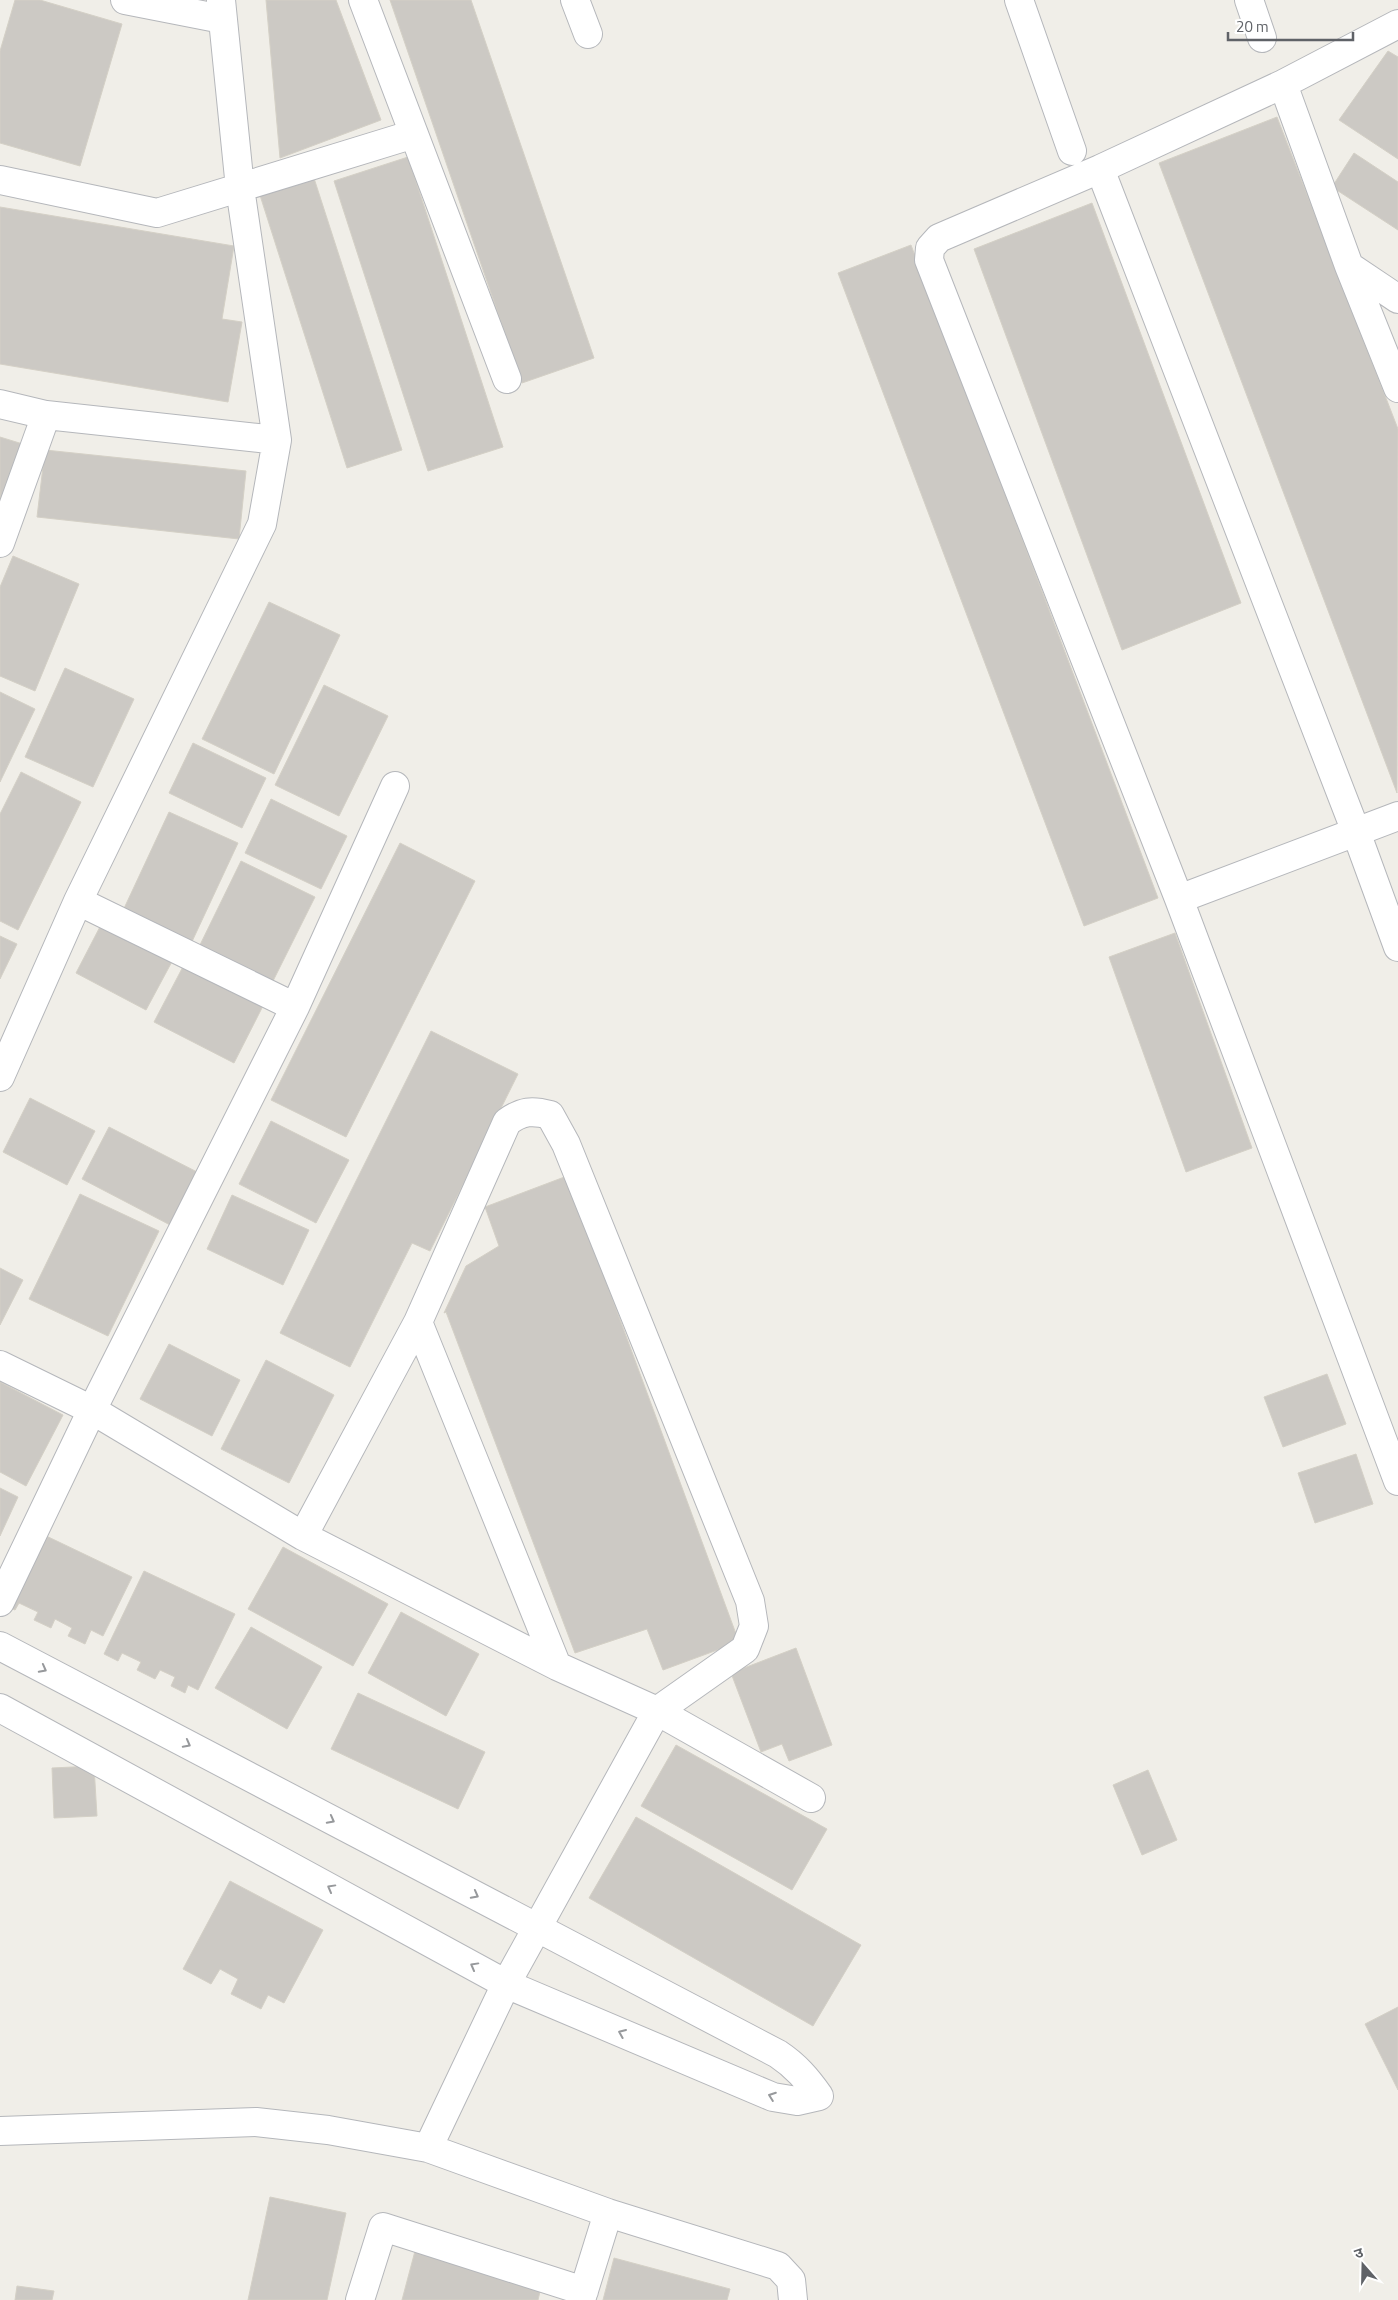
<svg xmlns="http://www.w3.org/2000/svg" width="1398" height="2300" font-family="'Titillium Web','Noto Sans Devanagari',sans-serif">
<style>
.building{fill:#ccc9c4;stroke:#d4d0c6}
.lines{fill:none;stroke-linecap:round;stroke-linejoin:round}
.street-casing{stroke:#b5b7bb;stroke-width:30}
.street{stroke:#fff;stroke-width:28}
.oneway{stroke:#97999c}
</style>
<rect width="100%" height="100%" fill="#f0eee8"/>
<!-- building -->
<path class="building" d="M15,0H40L122,24L80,166L0,143V51Z
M266,0H336L381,120L280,158Z
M390,0H471L594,358L522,383Z
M1388,51L1398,57V159L1339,120Z
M1277,117L1398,429L1397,793L1159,163Z
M1354,153L1398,182V230L1332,187Z
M408,157L503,447L428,471L334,181Z
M312,172L402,450L347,468L258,189Z
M1092,203L1241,603L1122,650L974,249Z
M0,207L234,246L222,319L242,322L228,402L0,364Z
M911,245L1158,898L1084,926L838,273Z
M0,437L26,445L0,514Z
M45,450L246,471L239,539L37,517Z
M13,556L79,584L35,691L0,676V587Z
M269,602L340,635L274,774L202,739Z
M65,668L134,699L93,787L25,757Z
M324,685L388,716L339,816L275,785Z
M0,692L35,709L0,782Z
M193,743L266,778L242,828L169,793Z
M21,772L81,802L18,930L0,921V814Z
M271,799L347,836L321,889L245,853Z
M169,812L238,843L189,948L120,917Z
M400,843L475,881L346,1137L271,1100Z
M241,861L315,897L270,987L197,951Z
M104,919L175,956L146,1010L76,973Z
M1175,933L1252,1148L1186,1172L1109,957Z
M0,936L17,944L0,979Z
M187,959L266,1000L234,1063L154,1022Z
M431,1031L518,1074L430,1251L412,1243L350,1367L280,1333Z
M30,1098L95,1131L67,1185L3,1152Z
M271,1121L349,1160L316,1223L239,1184Z
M109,1127L201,1174L174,1227L82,1179Z
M567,1176L739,1642L663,1670L647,1629L575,1653L446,1312L444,1313L466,1266L499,1246L485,1207Z
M80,1194L159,1231L108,1336L29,1299Z
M232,1195L309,1230L283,1285L207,1249Z
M0,1268L23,1280L0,1325Z
M169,1344L240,1380L212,1436L140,1399Z
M266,1360L334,1395L289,1483L221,1449Z
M1327,1374L1346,1424L1283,1447L1264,1397Z
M0,1382L63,1415L26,1486L0,1472Z
M1356,1454L1373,1504L1315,1523L1298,1473Z
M0,1488L18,1497L0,1536Z
M40,1533L132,1577L103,1636L91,1630L85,1644L68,1636L72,1628L55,1619L51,1628L34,1620L38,1612L19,1603L15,1610L4,1605Z
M283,1547L388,1604L353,1666L248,1609Z
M144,1571L235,1614L198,1690L188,1685L185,1693L171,1686L175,1677L160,1670L155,1679L137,1670L141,1662L122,1653L118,1661L104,1654Z
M401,1612L479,1654L446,1716L368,1673Z
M251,1627L322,1667L287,1729L215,1688Z
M796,1648L832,1745L789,1761L782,1744L761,1752L731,1673Z
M358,1693L485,1752L458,1809L331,1749Z
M676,1745L827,1829L792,1890L641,1806Z
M94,1766L97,1816L54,1818L52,1768Z
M1148,1770L1177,1840L1142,1855L1113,1785Z
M636,1817L861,1945L813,2026L589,1898Z
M230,1881L323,1930L284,2003L268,1995L261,2009L231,1994L238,1979L220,1969L211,1984L183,1969Z
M1398,2007V2090L1365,2024Z
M270,2197L346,2213L327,2300H248Z
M415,2251L542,2283L538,2300H402Z
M614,2258L730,2289L727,2300H603Z
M17,2286L54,2291L52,2300H15Z"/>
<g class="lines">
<!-- street casing -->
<g class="street-casing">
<path id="street" d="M125,0L222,19
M363,0L507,379
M575,0L588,34
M1019,0L1072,151
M1249,0L1262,38
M1398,24L1283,84L1349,266L1398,388
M1283,84L1100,169L939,238L930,248L929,260L1179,899L1398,1481
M1100,169L1356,832L1398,947
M0,180L157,213L414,134
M1349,266L1398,299
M0,404L46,415L277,440
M0,543L46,415
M1179,899L1398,816
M78,901L295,1007
M0,1077L78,901L262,524L277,440L240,188L221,0
M418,1322L557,1666
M0,1365L92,1410L303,1536L557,1666L657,1711L811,1798
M303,1536L418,1322L507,1122C522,1111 532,1110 550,1115L566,1144L750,1601L754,1626L745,1649L657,1711L506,1984L428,2148
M0,1602L92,1410L295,1007L395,786
M0,1646L778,2054C796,2066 807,2079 819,2096L797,2101L773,2097L506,1984L0,1708
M0,2131L256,2122L328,2130L428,2148L608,2213L778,2266L791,2280L793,2300
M360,2300L383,2227L584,2291
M581,2300L608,2213"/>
</g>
<!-- street -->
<use href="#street" class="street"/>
</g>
<!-- one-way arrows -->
<defs><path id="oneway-chevron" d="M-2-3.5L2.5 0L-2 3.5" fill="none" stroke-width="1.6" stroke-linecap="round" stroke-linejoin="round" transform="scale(1.25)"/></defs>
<g class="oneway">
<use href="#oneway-chevron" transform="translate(43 1669) rotate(28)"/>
<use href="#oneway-chevron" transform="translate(187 1744) rotate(28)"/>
<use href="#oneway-chevron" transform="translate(331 1820) rotate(28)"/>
<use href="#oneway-chevron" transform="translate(331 1888) rotate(-151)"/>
<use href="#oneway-chevron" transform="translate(475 1895) rotate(28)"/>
<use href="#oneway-chevron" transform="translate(474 1966) rotate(-151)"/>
<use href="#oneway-chevron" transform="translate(622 2033) rotate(-157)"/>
<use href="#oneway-chevron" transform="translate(772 2096) rotate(-160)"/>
</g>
<!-- north arrow -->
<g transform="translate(1363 2265) rotate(340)" stroke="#ffffff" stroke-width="4" paint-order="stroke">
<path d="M0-4L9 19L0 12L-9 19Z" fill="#5f6267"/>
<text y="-8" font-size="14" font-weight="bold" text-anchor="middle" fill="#5f6267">उ</text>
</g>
<!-- scale -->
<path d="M1228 32v8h125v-8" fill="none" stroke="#5f6267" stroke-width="2.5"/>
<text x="1236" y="32" font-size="15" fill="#5f6267" stroke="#ffffff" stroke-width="4" paint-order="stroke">20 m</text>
</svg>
